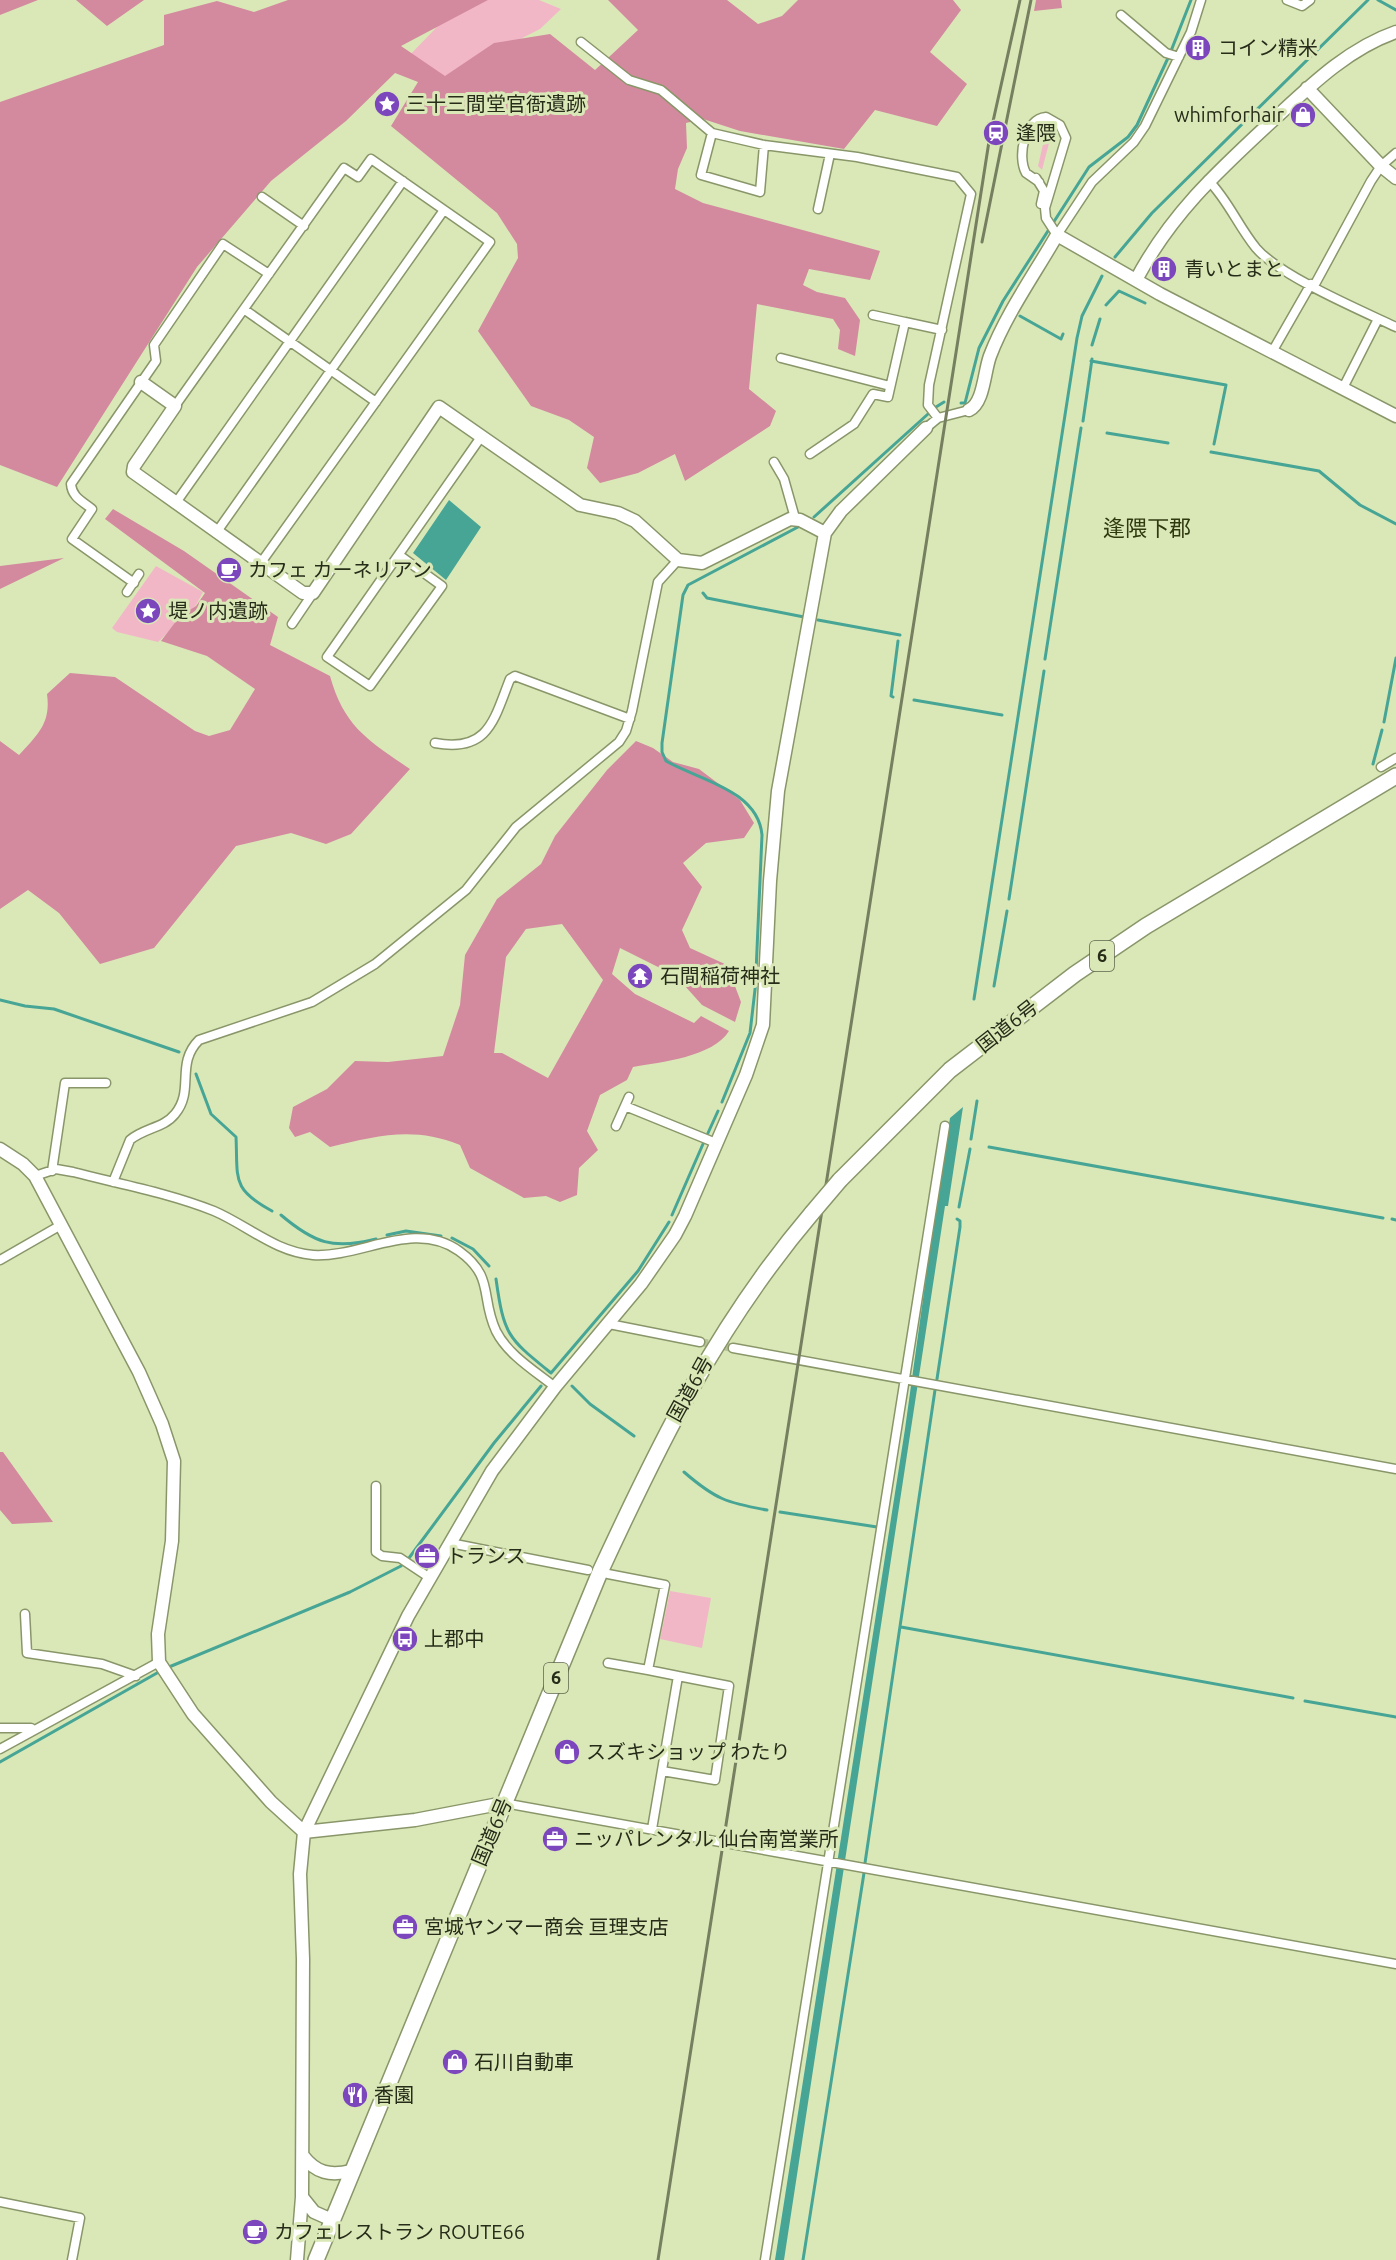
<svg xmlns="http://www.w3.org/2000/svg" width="1396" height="2260" font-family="Ubuntu,'Noto Sans JP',sans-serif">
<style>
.green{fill:#f2b7c7}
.forest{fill:#d38a9f;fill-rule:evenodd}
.water{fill:#47a596}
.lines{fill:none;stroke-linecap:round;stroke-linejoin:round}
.stream{stroke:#47a596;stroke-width:3}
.street-tunnel{stroke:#b6c298;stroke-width:8;stroke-dasharray:8 4;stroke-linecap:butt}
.street-casing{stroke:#899669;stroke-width:11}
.secondary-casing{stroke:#899669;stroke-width:15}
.highway-casing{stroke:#899669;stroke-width:18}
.street{stroke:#fff;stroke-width:8}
.secondary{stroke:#fff;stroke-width:12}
.highway{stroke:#fff;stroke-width:15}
.rail{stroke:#767f5f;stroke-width:3}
.highway-bridge-casing{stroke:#899669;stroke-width:18;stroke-linecap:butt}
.highway-bridge{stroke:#fff;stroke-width:15}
.labels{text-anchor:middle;stroke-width:6;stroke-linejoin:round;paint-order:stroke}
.shield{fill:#dae8b8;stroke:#5d6449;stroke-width:1.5}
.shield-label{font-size:18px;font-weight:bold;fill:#272c19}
.poi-label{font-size:20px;fill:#272c19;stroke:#dae8b8;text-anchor:start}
.street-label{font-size:20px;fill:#272c19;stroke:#dae8b8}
.quarter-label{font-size:22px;fill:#303a0f;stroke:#dae8b8}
</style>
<rect width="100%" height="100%" fill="#dae8b8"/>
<!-- green -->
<path class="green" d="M472,0H539L561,9L540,29L438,81L406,59L460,3Z
M1051,126L1053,128L1042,170L1038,166L1047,127Z
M156,566L203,592L196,605L158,642L117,632L112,628Z
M670,1591L711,1598L702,1648L660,1639Z"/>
<!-- forest -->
<path class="forest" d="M0,0H38L0,15Z
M76,0H144L107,26Z
M288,0H488L401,46L445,76L494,43L550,34L595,70L638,30L608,0H727L758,24L782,16L798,0H953L961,10L930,52L967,84L937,126L875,110L844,149L740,131L703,119L686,123L687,148L678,169L675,189L703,203L880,251L870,280L809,269L803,285L817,292L845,298L860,320L855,356L838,349L840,330L833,319L757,304L749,389L776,411L770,426L685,481L675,454L638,473L600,483L587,468L594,437L569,420L531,406L478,331L518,258L517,244L497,213L391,126L418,82L395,73L346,121L271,181L197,267L57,487L0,465V102L164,45V15L217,1L254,12Z
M1036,0H1061L1062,8L1034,11Z
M113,509L184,551L278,617L270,645L330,676C344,727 369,741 410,769L351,834L326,844L291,833L236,846L154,948L100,964L59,913L28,890L0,909V741L19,755C38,734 51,723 47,694L70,673L115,677L195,731L209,736L230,730L255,689L207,656L161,641L180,616L196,606L205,593L105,519Z
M64,558L0,589V566Z
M636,741L653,748L673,762L699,769L740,800L754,823L744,838L706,843L683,863L702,887L682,930L690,948L727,965L741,1002L735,1022L702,1005L676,976L620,948L612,974L635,994L694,1023L701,1016L729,1031C713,1057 661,1062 633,1067L627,1080L600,1095L587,1131L598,1150L579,1168L577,1195L560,1202L546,1196L524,1198L470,1168L460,1145C413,1126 377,1136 330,1147L310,1132L295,1137L289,1128L293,1107L327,1089L355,1061L388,1062L443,1056L460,1005L465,955L497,899L541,864L555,836L607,770ZM562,924L603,980L548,1078L502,1053H494L506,957L526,929Z
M0,1452H3L53,1522L12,1524L0,1510Z"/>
<!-- water -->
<path class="water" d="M449,500L481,527L446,580L413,553Z
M963,1107L948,1206H945L784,2260H775L905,1429L936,1205L950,1118Z"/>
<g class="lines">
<!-- stream -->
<path class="stream" d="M1378,0L1396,10
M1171,51L1191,0
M1115,257L1152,213L1368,0
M1106,305L1119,291L1145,303
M1020,316L1061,339L1063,334
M1092,345L1100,319
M1091,361L1226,385L1214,444
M961,403H965L979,348L1003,301L1089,167L1128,137L1137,125L1168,58
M936,407L944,402
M1083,421L1092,359
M1107,433L1168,443
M1211,452L1319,471L1360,505L1396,524
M814,517L928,414
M703,593L707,598L804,617
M818,620L900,635
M1045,659L1081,428
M893,697L891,696L898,641
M914,700L1002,715
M1384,722L1396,658
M1373,764L1382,730
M1009,899L1044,671
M756,972L762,835C758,790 699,780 666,761L662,752V743L683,595L688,585L798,527
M994,986L1007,911
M974,999L1077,338L1082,316L1102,276
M0,1000L25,1006L54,1009L179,1052
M196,1074L211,1114L236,1137C238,1179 231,1189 272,1211
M722,1102L750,1033L756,981
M708,1133L718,1111
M971,1139L977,1101
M989,1147L1383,1218
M959,1207L970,1149
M281,1215C314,1243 333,1250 376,1239
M672,1215L703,1144
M1392,1219L1396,1220
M387,1235L406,1231L441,1236
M452,1238L473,1249L489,1266
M496,1279C504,1336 508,1338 551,1373L638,1271L669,1222
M937,1379L960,1227V1221L957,1219
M572,1386L590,1404L634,1436
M684,1472C715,1499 727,1503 767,1510
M780,1512L877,1527
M409,1558L494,1443L541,1386
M901,1627L1293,1698
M169,1667L350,1592L401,1566
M1305,1701L1396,1717
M0,1762L157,1673
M865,1863L935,1390
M803,2260L864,1873"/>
<!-- street-tunnel -->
<path class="street-tunnel" d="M700,1342L733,1348"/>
<!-- street casing -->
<g class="street-casing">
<path id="street" d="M1287,0L1302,6L1310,0
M1121,15L1166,53L1179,57
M581,42L629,80L661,90L712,133L764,145L857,157L957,177L971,194L929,385L928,405L938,418
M712,133L701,175L760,192L764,145
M1036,178L1044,191L1041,204
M1208,180C1228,200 1238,226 1256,248C1280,276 1360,310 1396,327
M1039,182L1026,173C1017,157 1024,119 1046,117L1060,125L1066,138L1045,208L1046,218L1057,235
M262,197L304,226
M818,209L830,154
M1057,235L1092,182L1134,142L1145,126L1191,32L1201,0
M1314,286L1371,181L1381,166L1396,153
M245,310L376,402
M873,315L905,322
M1272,352L1311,284
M781,358L890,386
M1343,388L1378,319
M175,406L344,168L358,177L371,159L490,242L260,564
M926,428L938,418L969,410
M810,454L854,424L873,394L888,397L905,322L942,330
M774,462L784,479L795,518
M175,504L403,181
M216,533L444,210
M399,555L442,586L370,686L327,657L481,437
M134,583L72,539L92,509C82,501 72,497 71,484L156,361L154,345L223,244L269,274
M127,592L139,574
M292,624L313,593
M435,743C489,753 494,719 510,679L515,676L630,719
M1381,767L1396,758
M625,1106L716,1143
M616,1126L629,1097
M52,1171L65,1083H106
M35,1176L56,1169L73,1172C119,1184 169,1193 214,1211C247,1225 275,1252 313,1255C361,1258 414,1219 459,1251C495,1277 480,1297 496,1331C508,1355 535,1371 555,1387
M113,1182L130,1140C144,1128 164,1128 175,1114C195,1090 175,1064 199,1040L312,1002L375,964L466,890L516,827L619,742L626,731L632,711L658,582L678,560
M0,1260L61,1225
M609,1324L700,1342
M733,1348L1396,1469
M376,1486V1552L382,1556L400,1558L430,1578
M450,1543L588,1570
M608,1574L665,1585L648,1670L678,1676L652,1829
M25,1614L27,1653L102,1664L136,1676
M608,1663L648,1670
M0,1728H31
M0,1749L159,1662
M662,1771L715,1780L729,1686L678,1676
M504,1803L1396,1964
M0,2202L80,2218L72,2260
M765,2260L945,1126"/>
</g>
<!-- secondary casing -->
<g class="secondary-casing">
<path id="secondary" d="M1307,88L1381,166L1396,178
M1136,280C1171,214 1217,172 1271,122C1309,87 1347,49 1396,32
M141,382L175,406L134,466L133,472L303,593H313L439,407L580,505L618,513L635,521L678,560L702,563L790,519L800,520L825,533
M969,410C984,403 984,372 990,356C1006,314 1034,275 1057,235L1160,294L1396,416
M0,1149L23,1164L35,1176L139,1372L162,1424L174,1461L172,1541L158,1634L159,1662L193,1714L271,1802L304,1832L415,1820L504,1803
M303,2156C316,2173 330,2176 351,2171
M332,2220L314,2212L302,2197L303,1959L300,1874L304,1832L408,1616L492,1471L555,1387L641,1284L675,1235L685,1216L746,1075L763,1025L770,881L778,791L825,533L841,511L926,428
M297,2260L302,2197"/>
</g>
<!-- highway casing -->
<g class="highway-casing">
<path id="highway" d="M840,1180L950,1070L1075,974L1146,926L1396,776
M316,2260L600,1572C661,1440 717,1325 812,1213"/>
</g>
<!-- street -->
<use href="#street" class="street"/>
<!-- secondary -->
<use href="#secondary" class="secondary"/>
<!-- highway -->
<use href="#highway" class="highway"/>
<!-- rail -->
<path class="rail" d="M982,242L1031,0
M658,2260L990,135L1020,0"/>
<!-- highway-bridge casing -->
<g class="highway-bridge-casing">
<path id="highway-bridge" d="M812,1213L840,1180"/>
</g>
<!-- highway-bridge -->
<use href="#highway-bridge" class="highway-bridge"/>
</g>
<!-- icons -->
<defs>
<g id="building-disc" transform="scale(1.35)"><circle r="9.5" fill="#7c46bd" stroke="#dae8b8"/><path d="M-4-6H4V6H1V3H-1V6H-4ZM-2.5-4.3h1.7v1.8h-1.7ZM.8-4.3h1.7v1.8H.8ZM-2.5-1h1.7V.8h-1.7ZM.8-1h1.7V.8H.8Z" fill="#fff"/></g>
<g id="sight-disc" transform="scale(1.35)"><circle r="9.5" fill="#7c46bd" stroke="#dae8b8"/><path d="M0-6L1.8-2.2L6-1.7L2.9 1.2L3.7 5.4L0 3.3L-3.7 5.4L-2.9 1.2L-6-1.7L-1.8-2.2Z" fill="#fff"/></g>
<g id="shop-disc" transform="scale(1.35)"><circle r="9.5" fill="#7c46bd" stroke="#dae8b8"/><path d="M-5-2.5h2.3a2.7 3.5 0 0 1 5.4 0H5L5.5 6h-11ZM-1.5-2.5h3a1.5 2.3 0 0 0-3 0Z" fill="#fff"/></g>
<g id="station-disc" transform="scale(1.35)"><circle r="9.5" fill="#7c46bd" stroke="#dae8b8"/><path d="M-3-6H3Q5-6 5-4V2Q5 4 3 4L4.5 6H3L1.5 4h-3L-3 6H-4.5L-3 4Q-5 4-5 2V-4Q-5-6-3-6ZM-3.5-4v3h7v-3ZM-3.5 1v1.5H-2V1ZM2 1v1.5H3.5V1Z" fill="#fff"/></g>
<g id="cafe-disc" transform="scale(1.35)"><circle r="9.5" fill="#7c46bd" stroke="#dae8b8"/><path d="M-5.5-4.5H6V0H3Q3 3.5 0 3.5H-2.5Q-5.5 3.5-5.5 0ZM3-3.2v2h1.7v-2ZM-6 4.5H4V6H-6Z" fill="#fff"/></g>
<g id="temple-disc" transform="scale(1.35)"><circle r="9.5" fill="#7c46bd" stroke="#dae8b8"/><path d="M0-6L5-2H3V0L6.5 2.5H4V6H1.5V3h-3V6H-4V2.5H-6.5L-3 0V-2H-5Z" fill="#fff"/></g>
<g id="office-disc" transform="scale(1.35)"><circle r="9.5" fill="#7c46bd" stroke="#dae8b8"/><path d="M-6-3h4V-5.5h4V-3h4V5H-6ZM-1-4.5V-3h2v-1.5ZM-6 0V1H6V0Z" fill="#fff"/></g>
<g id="bus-disc" transform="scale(1.35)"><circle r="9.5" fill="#7c46bd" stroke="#dae8b8"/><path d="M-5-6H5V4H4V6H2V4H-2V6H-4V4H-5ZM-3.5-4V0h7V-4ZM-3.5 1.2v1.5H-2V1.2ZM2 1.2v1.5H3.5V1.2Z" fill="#fff"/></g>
<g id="restaurant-disc" transform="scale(1.35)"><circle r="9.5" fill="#7c46bd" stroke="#dae8b8"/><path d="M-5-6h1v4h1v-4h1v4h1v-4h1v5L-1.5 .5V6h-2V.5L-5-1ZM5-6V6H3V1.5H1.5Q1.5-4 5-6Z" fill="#fff"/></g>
</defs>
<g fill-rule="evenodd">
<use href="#building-disc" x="1198" y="48"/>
<use href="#sight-disc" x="387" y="104"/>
<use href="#shop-disc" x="1303" y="115"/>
<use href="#station-disc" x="996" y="133"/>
<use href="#building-disc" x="1164" y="269"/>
<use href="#cafe-disc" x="229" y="570"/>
<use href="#sight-disc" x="148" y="611"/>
<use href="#temple-disc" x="640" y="976"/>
<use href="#office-disc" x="427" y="1556"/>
<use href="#bus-disc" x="405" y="1639"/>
<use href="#shop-disc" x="567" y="1752"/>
<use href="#office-disc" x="555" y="1839"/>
<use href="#office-disc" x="405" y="1927"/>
<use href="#shop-disc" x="455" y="2062"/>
<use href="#restaurant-disc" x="355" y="2095"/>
<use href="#cafe-disc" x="255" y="2232"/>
</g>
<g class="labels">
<!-- shield labels -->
<g class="shield">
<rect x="1090" y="941" width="24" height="30" rx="4.5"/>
<rect x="544" y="1663" width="24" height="30" rx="4.5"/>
</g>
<g class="shield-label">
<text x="1102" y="962">6</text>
<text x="556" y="1684">6</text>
</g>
<!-- poi labels -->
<g class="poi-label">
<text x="1218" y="55">コイン精米</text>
<text x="406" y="111">三十三間堂官衙遺跡</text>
<text x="1284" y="122" text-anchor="end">whimforhair</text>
<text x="1016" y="140">逢隈</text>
<text x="1184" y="276">青いとまと</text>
<text x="248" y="577">カフェ カーネリアン</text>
<text x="168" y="618">堤ノ内遺跡</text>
<text x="660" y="983">石間稲荷神社</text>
<text x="446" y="1563">トランス</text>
<text x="424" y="1646">上郡中</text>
<text x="586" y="1759">スズキショップ わたり</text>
<text x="574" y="1846">ニッパレンタル 仙台南営業所</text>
<text x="424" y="1934">宮城ヤンマー商会 亘理支店</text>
<text x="474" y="2069">石川自動車</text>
<text x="374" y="2102">香園</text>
<text x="274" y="2239">カフェレストラン ROUTE66</text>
</g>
<!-- street labels -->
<g class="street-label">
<text transform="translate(1007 1026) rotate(-38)" y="7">国道6号</text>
<text transform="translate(690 1389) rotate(-61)" y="7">国道6号</text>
<text transform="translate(492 1832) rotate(-67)" y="7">国道6号</text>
</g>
<!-- quarter labels -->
<g class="quarter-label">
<text x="1147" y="536">逢隈下郡</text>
</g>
</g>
</svg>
